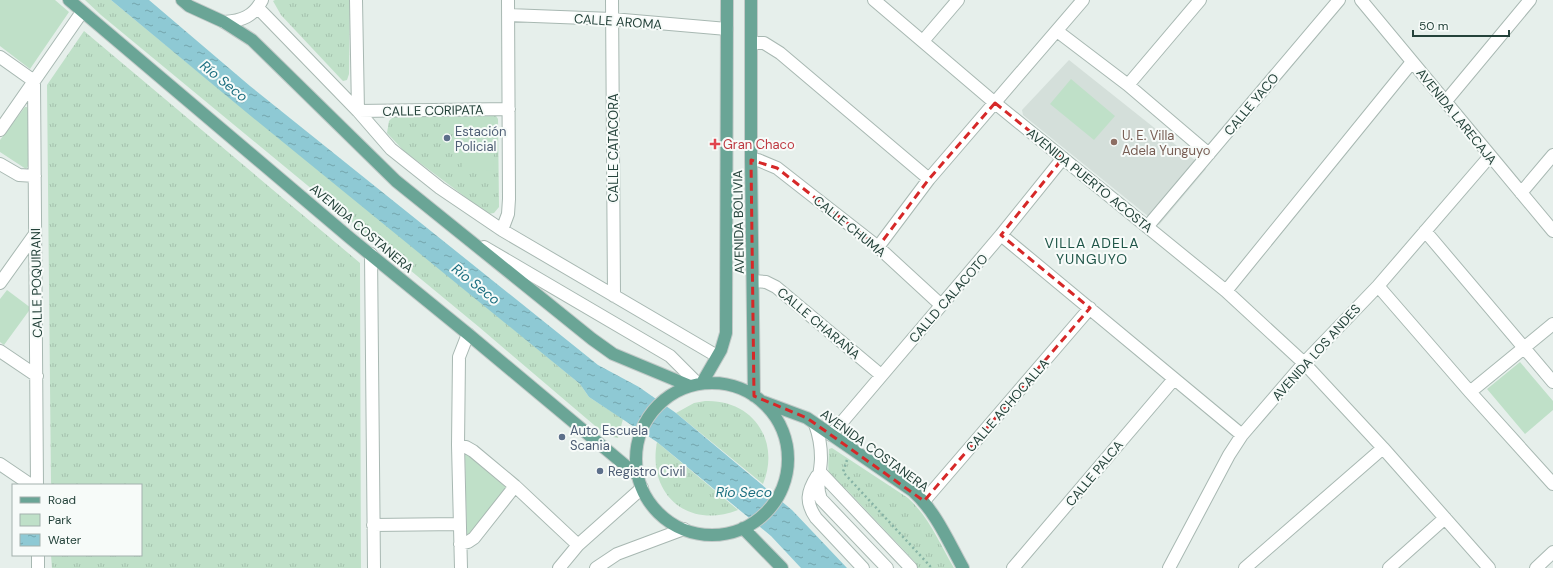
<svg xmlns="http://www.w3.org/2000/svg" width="1553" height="568" font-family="'DM Sans',sans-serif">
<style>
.built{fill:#d4dfda}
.grass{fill:url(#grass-tufts)}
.green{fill:#bfe0c8}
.water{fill:url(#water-ripples)}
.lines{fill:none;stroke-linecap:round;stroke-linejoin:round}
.minor-casing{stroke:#a8b8b2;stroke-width:14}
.major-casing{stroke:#c2cac8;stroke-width:14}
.path{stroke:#86b3a5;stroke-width:2.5;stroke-dasharray:2 3;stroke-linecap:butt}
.minor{stroke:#fff;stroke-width:12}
.major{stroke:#6aa596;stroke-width:12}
.marked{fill:none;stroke:#d62828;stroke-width:3;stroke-dasharray:8 5;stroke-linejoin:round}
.service-dot{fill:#5c6f8a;stroke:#f7fbf9;stroke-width:1.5}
.education-dot{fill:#8d6e63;stroke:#f7fbf9;stroke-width:1.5}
.health-dot{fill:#e0444e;stroke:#f7fbf9;stroke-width:1.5}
.labels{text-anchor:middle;stroke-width:4;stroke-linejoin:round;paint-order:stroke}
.street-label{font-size:13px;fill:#24423a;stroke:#f7fbf9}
.service-label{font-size:13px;fill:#4e5e75;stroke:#f7fbf9;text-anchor:start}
.education-label{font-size:13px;fill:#785e54;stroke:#f7fbf9;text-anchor:start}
.health-label{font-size:13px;fill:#be3a42;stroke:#f7fbf9;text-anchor:start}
.water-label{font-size:14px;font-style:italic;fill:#1c6f80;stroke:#f7fbf9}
.neighbourhood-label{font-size:14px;letter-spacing:1px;fill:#1f5548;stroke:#f7fbf9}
</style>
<defs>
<pattern id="grass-tufts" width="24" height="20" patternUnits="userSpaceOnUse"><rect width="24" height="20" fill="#bfe0c8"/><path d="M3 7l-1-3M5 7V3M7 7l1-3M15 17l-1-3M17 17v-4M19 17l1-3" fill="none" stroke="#a4c1ad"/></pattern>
<pattern id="water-ripples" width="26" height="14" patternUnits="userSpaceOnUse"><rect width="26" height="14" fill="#8ec9d4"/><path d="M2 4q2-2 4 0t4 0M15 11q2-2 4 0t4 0" fill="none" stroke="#74a5ad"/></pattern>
</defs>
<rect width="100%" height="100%" fill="#e6efeb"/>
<!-- built -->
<path class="built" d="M1069,60L1206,169L1159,225L1023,115L1022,110Z"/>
<!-- grass -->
<path class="grass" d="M85,0H111C267,129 424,255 580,384L589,397L623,419L618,438L607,436L479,327L101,15Z
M275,0H350L349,74L347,80L343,81L341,79L281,15L273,1Z
M84,31L360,263L361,568H52L51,555H141V485H51L47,85Z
M496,116L498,119L499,207L494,213L488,214L404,151L387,133L389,121L393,117Z
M705,401C752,399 781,440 763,484L676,413L694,403Z
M657,442L738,510C688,530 647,494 657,442Z
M832,448L908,498C929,517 940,544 954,568H917L915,562L846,489C843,488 839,487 836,486C825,479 829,460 829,449Z"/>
<!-- green -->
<path class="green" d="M0,0H55L69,12L30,69L0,46Z
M1071,79L1115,116L1094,140L1050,104Z
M25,107H27L28,111L29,165L26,169L0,152V140Z
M493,118L494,170L462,171L461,119Z
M7,290L31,308L4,345L0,342V299Z
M1520,362L1553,401V410L1525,434L1487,389Z
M465,453L508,489L467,536Z"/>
<!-- water -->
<path class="water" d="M111,0H149L250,86L598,365L639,387L676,413L792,510L847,568H801L771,536L657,442L589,397L580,384L246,112Z"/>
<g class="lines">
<!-- minor casing -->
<g class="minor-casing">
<path id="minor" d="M356,0L358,111
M612,0L614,296
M874,0L995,103L1226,291L1304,363L1383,448L1489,568
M1361,0L1553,231
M258,8L358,111L391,149L440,188L502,230L717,356
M508,15L612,19L727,29
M224,22C242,21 254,16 262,0
M1057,31L1128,85L1209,154
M923,41L958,0
M751,43H764L780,53L929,179
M0,57L34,81
M34,81L37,485
M1128,85L1200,0
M1446,101L1530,0
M358,111L509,109
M0,130L82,12
M751,160H758L777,168L878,247L941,305
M0,164L19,175L35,176
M1521,193L1553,155
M1147,227L1339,0
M502,230L508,214L509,199L508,0
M1425,231L1553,382
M1001,235L1242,435
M484,247L670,356L698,384
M878,247L929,179L1083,0
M371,254L374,568
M753,281L766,282L776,287L881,375
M0,283L35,234
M1378,286L1470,392L1553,484
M1226,291L1412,62
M0,351L37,376
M1470,392L1553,324
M815,424C819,435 821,446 821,458C821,472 815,485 821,499L887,568
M831,435L1001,235L1063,158
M458,445L466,447L473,451L515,486L578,545
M0,464L31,485
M820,472L911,568
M817,476C807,492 805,502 816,518L863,568
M924,501L1090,308
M373,525L460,524
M460,544L468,542L474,538L515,486
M38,555V568
M461,568L458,445L459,357L468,334
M559,568L578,545L642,488
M596,568L617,554L684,529
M1013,568L1174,379
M1169,568L1229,455L1242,435L1304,363L1378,286L1490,156
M1245,568L1383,448
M1389,568L1445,518
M1536,568L1553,552"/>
</g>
<!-- major casing -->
<g class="major-casing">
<path id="major" d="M69,0L350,238L468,334L638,476
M182,0L189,6L224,22L252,40L396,181L592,339L613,354L690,386
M751,0V160L754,396
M702,383L721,350L726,333L727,0
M636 459a76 76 0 1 1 152 0a76 76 0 1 1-152 0Z
M764,402L807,418L913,491C936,512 948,541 963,568
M743,528L782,568"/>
</g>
<!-- path -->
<path class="path" d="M847,460L843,472L930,566V568"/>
<!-- minor -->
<use href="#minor" class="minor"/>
<!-- major -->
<use href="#major" class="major"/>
</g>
<!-- marked area -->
<path class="marked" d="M995,103L1063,158L1001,235L1090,308L924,501L807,418L754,396L751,160L777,168L878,247L929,179Z"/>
<!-- markers -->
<g class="service-dot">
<circle cx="447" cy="138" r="4"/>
<circle cx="562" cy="437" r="4"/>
<circle cx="600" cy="471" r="4"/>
</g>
<circle class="education-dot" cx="1114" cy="142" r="4"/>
<path class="health-dot" d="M713 138h4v4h4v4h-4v4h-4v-4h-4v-4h4z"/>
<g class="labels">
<!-- street labels -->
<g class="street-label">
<text transform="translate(618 21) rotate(4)" y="5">CALLE AROMA</text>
<text transform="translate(1251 104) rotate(-50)" y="5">CALLE YACO</text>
<text transform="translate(433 110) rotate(-1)" y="5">CALLE CORIPATA</text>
<text transform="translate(1457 116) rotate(51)" y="5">AVENIDA LARECAJA</text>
<text transform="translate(613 148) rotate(-90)" y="5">CALLE CATACORA</text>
<text transform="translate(1090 180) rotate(39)" y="5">AVENIDA PUERTO ACOSTA</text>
<text transform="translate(738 222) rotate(-91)" y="5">AVENIDA BOLIVIA</text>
<text transform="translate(850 226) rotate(39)" y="5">CALLE CHUMA</text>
<text transform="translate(362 228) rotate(40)" y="5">AVENIDA COSTANERA</text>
<text transform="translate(36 283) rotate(-91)" y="5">CALLE POQUIRANI</text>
<text transform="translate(948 298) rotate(-49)" y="5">CALLD CALACOTO</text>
<text transform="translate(819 323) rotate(40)" y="5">CALLE CHARAÑA</text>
<text transform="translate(1316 352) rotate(-48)" y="5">AVENIDA LOS ANDES</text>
<text transform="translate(1007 405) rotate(-49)" y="5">CALLE ACHOCALLA</text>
<text transform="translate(875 450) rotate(36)" y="5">AVENIDA COSTANERA</text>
<text transform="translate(1094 473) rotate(-50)" y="5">CALLE PALCA</text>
</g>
<!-- service labels -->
<g class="service-label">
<text x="455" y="136">Estación<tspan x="455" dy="15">Policial</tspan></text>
<text x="570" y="435">Auto Escuela<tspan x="570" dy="15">Scania</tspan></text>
<text x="608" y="476">Registro Civil</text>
</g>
<!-- education labels -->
<g class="education-label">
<text x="1122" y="140">U. E. Villa<tspan x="1122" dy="15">Adela Yunguyo</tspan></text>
</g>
<!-- health labels -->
<g class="health-label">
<text x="723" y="149">Gran Chaco</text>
</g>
<!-- water labels -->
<g class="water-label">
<text transform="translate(224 81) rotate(39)" y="5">Río Seco</text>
<text transform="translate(476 284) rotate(38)" y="5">Río Seco</text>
<text x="744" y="497">Río Seco</text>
</g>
<!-- neighbourhood labels -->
<g class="neighbourhood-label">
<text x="1092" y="248">VILLA ADELA<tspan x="1092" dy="16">YUNGUYO</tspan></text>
</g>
</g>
<!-- legend -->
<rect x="12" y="484" width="130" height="72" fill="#f7fbf9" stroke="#a3b1ad"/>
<rect x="20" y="497" width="20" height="6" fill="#6aa596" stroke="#a3b1ad"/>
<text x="48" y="504" font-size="12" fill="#24423a">Road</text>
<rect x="20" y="514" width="20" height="12" fill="#bfe0c8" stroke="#a3b1ad"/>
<text x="48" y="524" font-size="12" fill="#24423a">Park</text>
<rect x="20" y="534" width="20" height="12" fill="url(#water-ripples)" stroke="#a3b1ad"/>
<text x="48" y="544" font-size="12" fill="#24423a">Water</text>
<!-- scale -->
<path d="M1413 30v6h96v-6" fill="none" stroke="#24423a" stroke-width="2"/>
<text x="1419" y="30" font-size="12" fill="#24423a" stroke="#f7fbf9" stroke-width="3" paint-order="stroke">50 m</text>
</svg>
